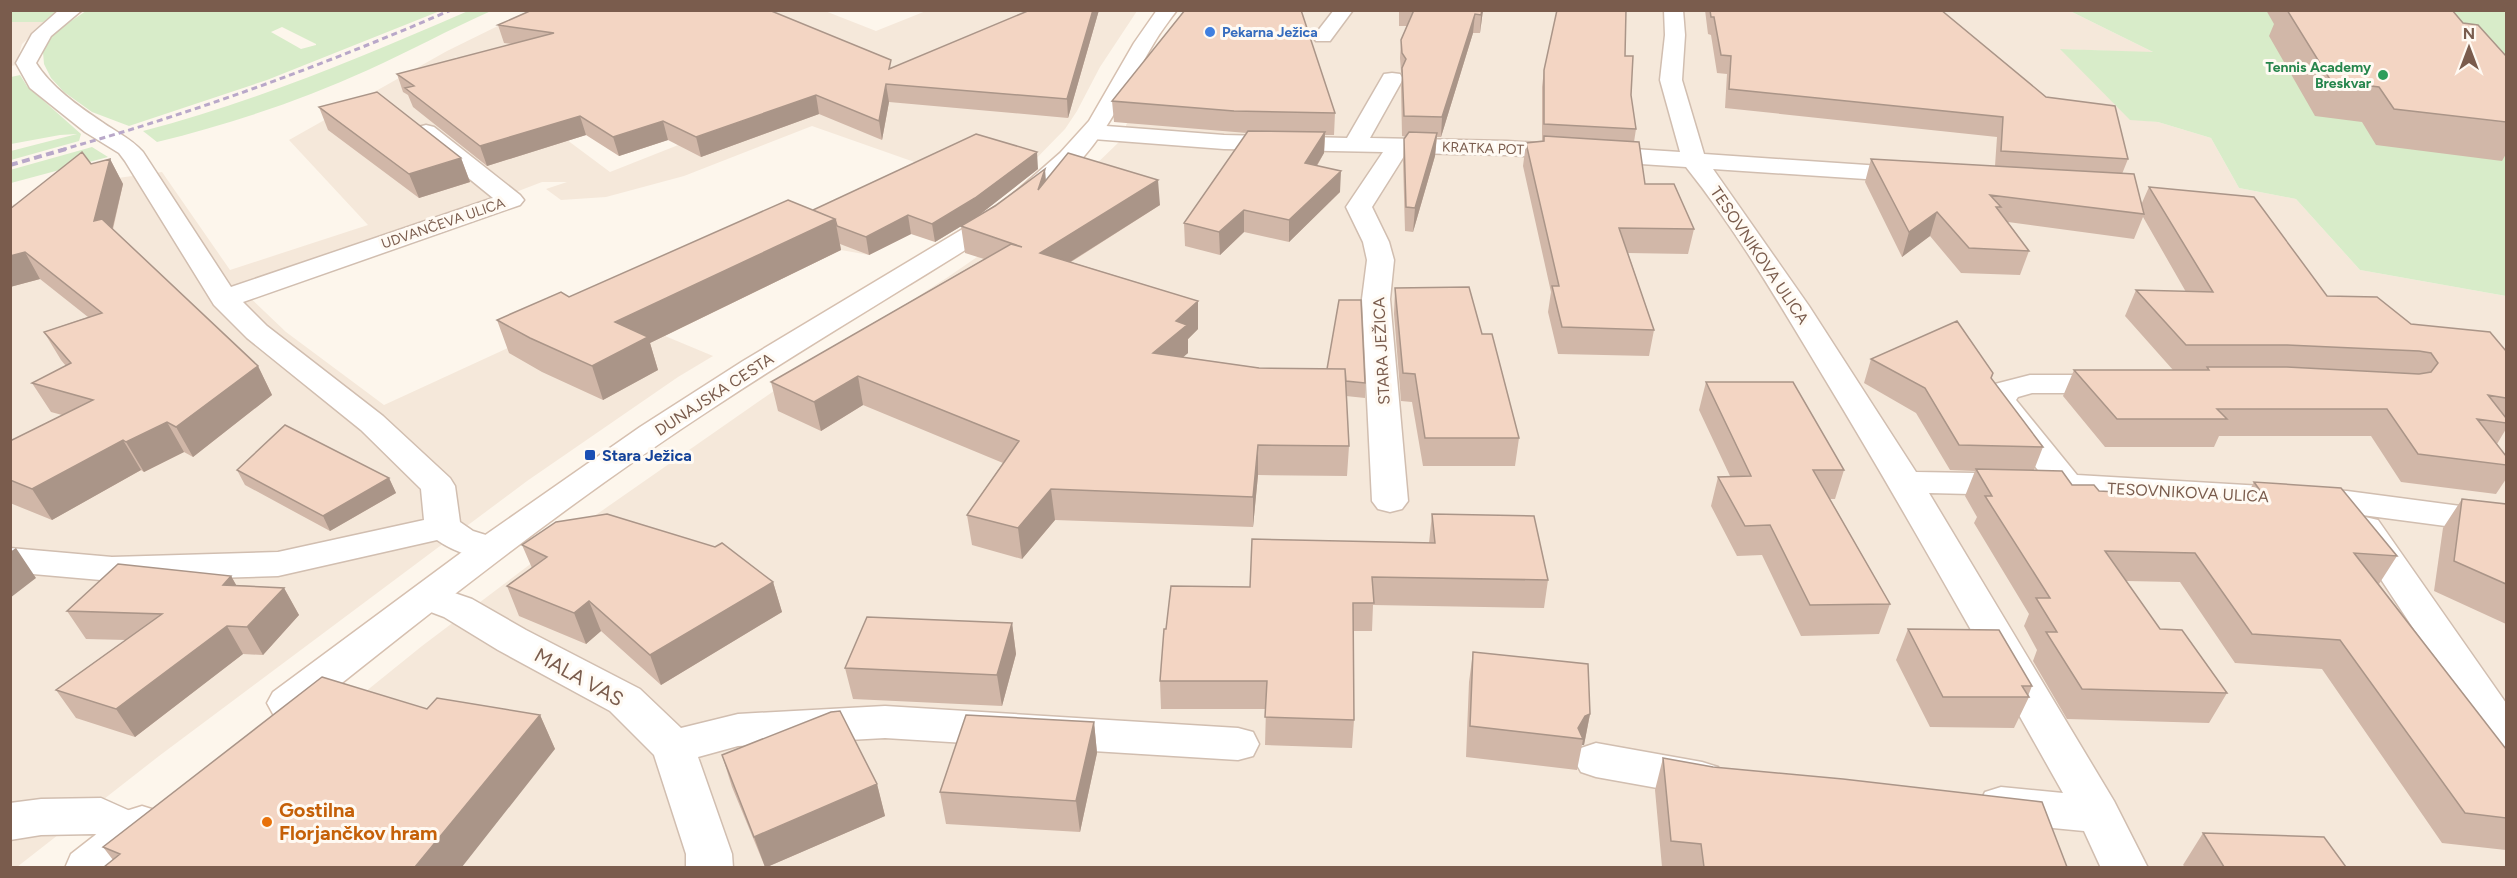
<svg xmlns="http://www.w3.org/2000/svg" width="2517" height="878" font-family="Figtree,sans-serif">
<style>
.residential{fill:#f5e8da;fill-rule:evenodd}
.green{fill:#d8ecc9;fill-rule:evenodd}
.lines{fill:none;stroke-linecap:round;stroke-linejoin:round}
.minor-casing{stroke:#d1beb0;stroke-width:3}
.secondary-casing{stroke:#d6c0b0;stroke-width:3}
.minor{fill:#fff;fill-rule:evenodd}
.secondary{fill:#fff;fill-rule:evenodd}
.rail-far1{stroke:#b9a8c9;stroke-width:3;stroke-dasharray:6 4;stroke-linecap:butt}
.rail{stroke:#b9a8c9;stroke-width:4;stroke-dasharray:8 4.5;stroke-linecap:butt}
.wall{fill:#d1b7a8}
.shaded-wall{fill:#aa9588}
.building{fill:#f3d5c3;stroke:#aa9588;stroke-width:1.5}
.shop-dot{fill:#3f7fe0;stroke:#fffaf3;stroke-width:2}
.leisure-dot{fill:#2e9e5b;stroke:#fffaf3;stroke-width:2}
.transit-dot{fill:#1a4fb4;stroke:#fffaf3;stroke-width:2}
.food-dot{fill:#e8710a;stroke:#fffaf3;stroke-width:2}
.labels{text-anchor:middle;stroke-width:6;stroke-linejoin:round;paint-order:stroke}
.far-shop-label{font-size:14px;font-weight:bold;fill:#366cbe;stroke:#fffaf3;text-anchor:start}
.far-leisure-label{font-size:14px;font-weight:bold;fill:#27864d;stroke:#fffaf3;text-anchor:end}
.far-street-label{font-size:14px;fill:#7a5c4d;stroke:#fffaf3}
.street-label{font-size:16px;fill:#7a5c4d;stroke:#fffaf3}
.transit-label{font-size:16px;font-weight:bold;fill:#164399;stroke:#fffaf3;text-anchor:start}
.near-street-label{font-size:20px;fill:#7a5c4d;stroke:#fffaf3}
.near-food-label{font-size:20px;font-weight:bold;fill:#c56008;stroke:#fffaf3;text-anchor:start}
</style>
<rect width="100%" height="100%" fill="#fdf6ec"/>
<!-- residential -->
<path class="residential" d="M11,11H65L46,22L22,44L16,65L11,66Z
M528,11H825L876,31L926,11H1137L1100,67L1077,111L1065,129L1026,169L869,255L841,250L665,336L713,356L678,377L527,481L159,756L17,867L11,868V205L103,180L162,172L230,270L368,225L289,140L447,51ZM453,55L496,79L696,138L610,172ZM812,126L920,164L707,256L384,405L286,332L240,288L471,209L542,182H567L546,189L561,200L606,197L684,176Z
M1197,11H2070L2155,53L2061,49L2130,119L2158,122L2211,138L2239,188L2296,199L2360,270L2506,296V867L147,868L422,646L590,519L801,372L948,277L1057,202L1119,142L1127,123Z"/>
<!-- green -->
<path class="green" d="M11,11H63L43,22H11Z
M86,11H440L267,80L129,126L92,112L64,92L51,78L44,64L43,52L50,35ZM282,27L316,44V45L301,49L271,32Z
M468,11H491C450,29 410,51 368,70C300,101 230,124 157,142L143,131C255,102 362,57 468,11Z
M2070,11H2503L2506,13V296L2360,270L2296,199L2239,188L2211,138L2158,122L2130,120L2060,49L2153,52Z
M20,75L27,86L81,134L79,141L11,160V151L77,134L60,135L11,144V77Z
M92,147L108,157L11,183L10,170Z"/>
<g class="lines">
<!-- minor casing -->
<g class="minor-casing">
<path id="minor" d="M59,10H82L51,36L36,63C51,87 78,106 102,122C116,132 132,139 143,152L231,287L493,198L418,137L415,132L418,127L426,125L434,127L520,195L524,200L520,205L243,302L267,326L383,416L450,478L455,486L460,522L473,531L502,540L507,548L502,556C481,562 454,552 437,540L278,576L112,581L10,572V548L112,557L278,552L424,520L421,489L361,430L247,338L214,305L125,161L119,153L85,132L30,88L16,63L32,34Z
M1334,10H1353L1330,41H1316L1313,37Z
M1664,10H1683L1685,35L1682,80L1704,154L1911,168L1920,170L1923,175L1920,180L1911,182L1713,169L1809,306L1916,472L2041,474L1984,401L1995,384L2030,375H2114L2125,377L2130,384L2125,391L2114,393H2032L2018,397L2016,400L2077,475L2347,491L2506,512V534L2347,513L2090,497L1929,493L2114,801L2148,868H2101L2084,831L2001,823L1985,818L1979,805L1985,792L2001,787L2063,793C1984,653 1906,513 1823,376C1780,305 1738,232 1686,167L1507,155L1406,153L1372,207L1389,242L1394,260L1390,299L1408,501L1402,509L1390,512L1378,509L1372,501L1362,299L1367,260L1363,242L1346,207L1383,152L1224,149L1093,139L1085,137L1082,132L1085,127L1093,125L1224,135L1347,138L1384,74L1392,73L1400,74L1403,79L1370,138L1507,141L1680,152L1660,80L1665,35Z
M2365,517L2378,520L2506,703V751L2491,746L2347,528L2352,520Z
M428,584L472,599L526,630L640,689L681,728L738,714L885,706L1238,728L1253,732L1259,744L1253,756L1238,760L885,738L738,746L698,757L732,854L733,868H686V854L654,755L610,711L498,650L444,617L415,606L409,597L415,588Z
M1596,743L1702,762L1718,767L1724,779L1718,791L1702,796L1596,777L1581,772L1574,760L1581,748Z
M101,798L148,819L155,832L148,845L132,851L95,834L41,835L10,840V803L41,799Z"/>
</g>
<!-- secondary casing -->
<g class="secondary-casing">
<path id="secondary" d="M1157,10H1177C1169,21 1161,31 1154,43C1129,84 1112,127 1078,163C1028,214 967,249 907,286C844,325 781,363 719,404C574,498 438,606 303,714L288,718L273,714L267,703L273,692L481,538L640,427L743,361L961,230L1012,195L1060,153L1089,121L1134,43Z
M142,806L158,811L165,824L158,837L122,868H65L71,854L126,811Z"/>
</g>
<!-- minor -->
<use href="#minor" class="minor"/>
<!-- secondary -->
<use href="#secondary" class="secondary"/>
<!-- rail-far1 -->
<path class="rail-far1" d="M61,150C194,113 324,65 451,10"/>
<!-- rail -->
<path class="rail" d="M10,165L66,149"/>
</g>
<!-- wall -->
<path class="wall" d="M1099,10L1068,118L889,102L882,140L819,114L701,157L668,140L619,156L586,135L487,166L413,107L408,95L403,92L397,74L513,44L504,43L498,25L892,68Z
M1399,10H1483L1480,33H1473L1441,137H1437L1435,156L1413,232L1405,231L1403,162L1404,139L1406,137L1402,136L1401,87L1402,74L1401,72L1400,58L1401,40L1407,26H1399Z
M1705,10H1941L2046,97L2128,159L2122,174L2141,205L2149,187L2327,296L2411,324L2506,351V429L2497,444L2506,456V479L2496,494L2401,482L2371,436H2219L2214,447H2105L2063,396L2074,370H2173L2125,316L2136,290L2186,292L2143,217L2134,239L2008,222L2029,251L2020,275L1961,273L1930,236L1902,257L1865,182L1871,159L1995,166L1997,137L1725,108L1727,74L1717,73L1711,35L1708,34Z
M2266,10H2452L2463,23L2506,56V154L2502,161L2376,145L2362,122L2315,116L2269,36L2274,24Z
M1625,56L1636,129L1634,142L1645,184L1694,229L1688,254L1628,253L1654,330L1649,356L1558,354L1548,312L1551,292L1523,166L1526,143L1542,141V87L1544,70Z
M1112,101L1335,113L1334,135H1325L1324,153L1317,166L1340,192L1289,242L1244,232L1220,255L1185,246L1184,223L1247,133L1114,122Z
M319,107L461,158L470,182L419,198L328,130Z
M110,159L123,184L113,229L258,366L272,395L193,457L184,452L144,472L141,470L52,520L10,503V441L62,415L51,412L32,383L66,366L61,360L44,332L88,317L40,279L10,287V209L91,164Z
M1038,169L978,216L935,242L911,234L869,255L840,244L841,250L650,343L658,370L603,400L542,372L509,353L497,320L569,297L813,210Z
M1046,181L1160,205L1071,262L1198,301V329L1188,339V353L1183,357L1365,383V398L1346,396L1349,446L1347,476L1258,475L1253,527L1055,520L1022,559L972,545L967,515L1003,463L863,405L821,431L778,411L771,382L984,259L965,253L961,226Z
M1395,288L1482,334L1519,438L1515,466H1423L1412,402L1401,401L1394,314Z
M1871,359L1991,378L2043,447L2034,470L2072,485L2099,491L2245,499L2254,482L2397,556L2379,584L2506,749V850L2442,843L2322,669L2235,663L2180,582L2126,581L2160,629L2227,693L2209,723L2067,719L2033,661L2037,650L2024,626L2029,614L1974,523L1977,517L1965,496L1975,471L1950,470L1916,413L1864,383Z
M1706,382L1844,470L1835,499H1830L1890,604L1879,634L1801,636L1762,555L1737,556L1711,506L1718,477L1730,476L1699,410Z
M237,470L389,478L396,493L330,531L245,485Z
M2462,499L2506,504V624L2434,591L2443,528Z
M1432,514L1548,580L1544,608L1373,605L1372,631H1353L1354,720L1352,748L1265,745L1266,709H1161L1160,681L1166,629L1250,587L1429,543Z
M522,545L773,582L782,612L661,685L601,631L586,644L519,616L507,586L532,568Z
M231,576L236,585L284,588L299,615L263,655L243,654L135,737L76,718L56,690L126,640L86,639L67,611Z
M1012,623L1016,654L1002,706L853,699L845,668Z
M1908,629L2032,686L2028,696L2029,697L2014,728L1930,727L1896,660Z
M1473,652L1590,714L1584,745H1582L1577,770L1466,757L1469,682Z
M427,709L540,715L555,749L113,860L103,847Z
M1094,722L1097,753L1080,832L946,824L940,792Z
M722,755L877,784L885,816L767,867H765L732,787Z
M1663,758L2067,867H1662L1655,790Z
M2203,833L2346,867H2185L2183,865Z"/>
<!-- shaded-wall -->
<path class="shaded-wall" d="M1093,10H1099L1068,118L1067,99Z
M1482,10H1483L1480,33L1481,15Z
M1475,14L1473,33L1441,137L1442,117Z
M886,84L889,102L882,140L879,121Z
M816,95L819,114L701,157L696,137Z
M580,116L586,135L487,166L480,146Z
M663,121L668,140L619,156L613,137Z
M1325,132L1324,153L1305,185V163Z
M1437,133L1435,156L1413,232L1415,208Z
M1037,152L1038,169L978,216L935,242L932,224Z
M461,158L470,182L419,198L409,174Z
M110,159L123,184L108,247L94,221Z
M1045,169L1047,194L1038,190Z
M1341,171L1340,192L1289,242V220Z
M1158,180L1160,205L1043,279L1040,253Z
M1244,210V232L1220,255L1219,232Z
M1937,212L1930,236L1902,257L1909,232Z
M908,215L911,234L869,255L866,237Z
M835,219L841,250L650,343L658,370L603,400L592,366L615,322Z
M25,252L40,279L10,287V256Z
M1198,301V329L1188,339V353L1154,382L1153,353L1176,321Z
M258,366L272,395L193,457L176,427Z
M858,376L863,405L821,431L814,402Z
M167,422L184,452L144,472L126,442Z
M123,440L141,470L52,520L32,489Z
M1258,445V475L1253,527V497Z
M389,478L396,493L330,531L323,516Z
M1051,489L1055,520L1022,559L1018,528Z
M16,548L36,578L10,598V552Z
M231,576L247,604L223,585Z
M773,582L782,612L661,685L650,655Z
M284,588L299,615L263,655L247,627Z
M589,601L601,631L586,644L574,613Z
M1012,623L1016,654L1002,706L997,675Z
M227,626L243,654L135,737L116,709Z
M1590,714L1584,745H1582L1583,739L1578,728L1585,716Z
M540,715L555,749L462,867H415Z
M1094,722L1097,753L1080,832L1076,801Z
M877,784L885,816L767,867H765L754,837Z"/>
<!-- building -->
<path class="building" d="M532,10H769L891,60L889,69L1030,10H1093L1067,99L886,84L879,121L816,95L696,137L663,121L613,137L580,116L480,146L405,88L414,86L397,74L554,33L498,25Z
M1185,10H1301L1335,113L1234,111L1112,101Z
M1414,10H1482L1481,15L1475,14L1442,117L1404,116L1402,68L1406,59L1402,53L1401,40Z
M1557,10H1626L1625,56H1633L1631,95L1636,129L1544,124V70Z
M1710,10H1941L2046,97L2115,106L2128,159L2001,151L2003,117L1729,89L1731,56L1721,55L1714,17H1711Z
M2287,10H2452L2463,23L2478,25L2506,56V122L2394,109L2379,87L2331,81Z
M377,92L461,158L409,174L319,107Z
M1248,131L1325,132L1305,163L1341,171L1289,220L1244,210L1219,232L1184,223Z
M1409,132L1437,133L1415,208L1406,207L1404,139Z
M976,134L1037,152L975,198L932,224L908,215L866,237L837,226L835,219L813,210Z
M1544,136L1639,142L1645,184H1674L1694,229L1619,228L1654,330L1562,327L1552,286H1559L1526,143L1544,141Z
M82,152L91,164L110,159L94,221L102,219L258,366L176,427L167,422L126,442L123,440L32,489L10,480V441L93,400L32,383L71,363L44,332L102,313L25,252L10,256V209Z
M1068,153L1158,180L1040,253L1198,301L1176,321L1187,325L1153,353L1259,368L1345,369L1349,446L1258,445L1253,497L1051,489L1018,528L967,515L1019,441L858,376L814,402L771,382L1011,244L1022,247L961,226L995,206L1045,169L1038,190Z
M1871,159L2134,174L2144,214L1990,195L2001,207H1996L2029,251L1969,248L1937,212L1909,232Z
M2149,187L2254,197L2327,296L2377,297L2411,324L2490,332L2506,351V398L2488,395L2506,418V423L2477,419L2506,456V465L2418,454L2387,409H2217L2227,419H2117L2074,370H2209L2207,367H2287L2419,374L2431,372L2438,363L2431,353L2419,351L2287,345H2186L2136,290L2213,292Z
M788,200L835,219L615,322L648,337L592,366L530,338L497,320L561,292L569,297Z
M1469,287L1482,334H1492L1519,438H1425L1415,374L1403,373L1395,288Z
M1339,300H1361L1365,383L1346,381L1345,369H1327Z
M1957,321L1993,373L1991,378L2043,447L1959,445L1925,388L1871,359Z
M1706,382H1793L1844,470H1813L1890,604L1810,605L1770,525L1745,526L1718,477L1751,476Z
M285,425L389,478L323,516L237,470Z
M1976,469L2062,471L2072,485H2094L2099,491L2267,500L2254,482L2341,488L2397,556L2354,553L2506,749V818L2465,813L2340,640L2252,634L2195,553L2105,551L2160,629L2182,630L2227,693L2082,689L2046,632H2057L2036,598H2050L1985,496H1992Z
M2462,499L2506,504V584L2454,561Z
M607,514L715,547L722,543L773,582L650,655L589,601L574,613L507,586L547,557L522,545L556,522Z
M1432,514L1534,516L1548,580L1372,577L1374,603H1353L1354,720L1265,717L1267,681H1160L1164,629H1166L1171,586L1250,587L1252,539L1435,543Z
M118,564L231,576L223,585L284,588L247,627L227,626L116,709L56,690L162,614L67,611Z
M867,617L1012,623L997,675L845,668Z
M1908,629L1999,630L2032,686H2022L2029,697H1943Z
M1473,652L1588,664L1590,714L1585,716L1578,728L1583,739L1470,726Z
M322,677L427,709L437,698L540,715L415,867H104L120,854L103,847Z
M840,711L877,784L754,837L722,755L831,712Z
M966,715L1094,722L1076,801L940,792Z
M1663,758L1713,767L1843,779L2042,802L2067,867H1704L1701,844L1671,841Z
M2203,833L2324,837L2346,867H2224Z"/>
<!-- markers -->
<circle class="shop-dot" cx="1210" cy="32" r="6"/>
<circle class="leisure-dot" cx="2383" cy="75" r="6"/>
<rect class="transit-dot" x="584" y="449" width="12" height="12" rx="3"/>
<circle class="food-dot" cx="267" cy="822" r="6"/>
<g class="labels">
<!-- far-shop labels -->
<g class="far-shop-label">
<text x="1222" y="37">Pekarna Ježica</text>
</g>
<!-- far-leisure labels -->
<g class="far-leisure-label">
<text x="2371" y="72">Tennis Academy<tspan x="2371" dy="16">Breskvar</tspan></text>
</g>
<!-- far-street labels -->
<g class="far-street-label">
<text transform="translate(1483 148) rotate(2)" y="5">KRATKA POT</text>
<text transform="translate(443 223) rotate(-19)" y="5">UDVANČEVA ULICA</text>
</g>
<!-- street labels -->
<g class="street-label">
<text transform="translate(1760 255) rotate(56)" y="6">TESOVNIKOVA ULICA</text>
<text transform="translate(1381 351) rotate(-93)" y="6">STARA JEŽICA</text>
<text transform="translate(714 394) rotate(-33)" y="6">DUNAJSKA CESTA</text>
<text transform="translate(2188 492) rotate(3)" y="6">TESOVNIKOVA ULICA</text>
</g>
<!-- transit labels -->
<g class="transit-label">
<text x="602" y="461">Stara Ježica</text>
</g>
<!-- near-street labels -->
<g class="near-street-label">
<text transform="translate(579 677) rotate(29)" y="7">MALA VAS</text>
</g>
<!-- near-food labels -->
<g class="near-food-label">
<text x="279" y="817">Gostilna<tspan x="279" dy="23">Florjančkov hram</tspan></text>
</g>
</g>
<!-- border -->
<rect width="2517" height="878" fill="none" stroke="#7a5c4d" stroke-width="24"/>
<!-- north arrow -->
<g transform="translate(2469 48)" stroke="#fffaf3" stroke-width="4.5" paint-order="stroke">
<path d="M0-4.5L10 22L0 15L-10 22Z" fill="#7a5c4d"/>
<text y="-9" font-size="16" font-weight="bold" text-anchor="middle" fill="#7a5c4d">N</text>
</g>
</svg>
